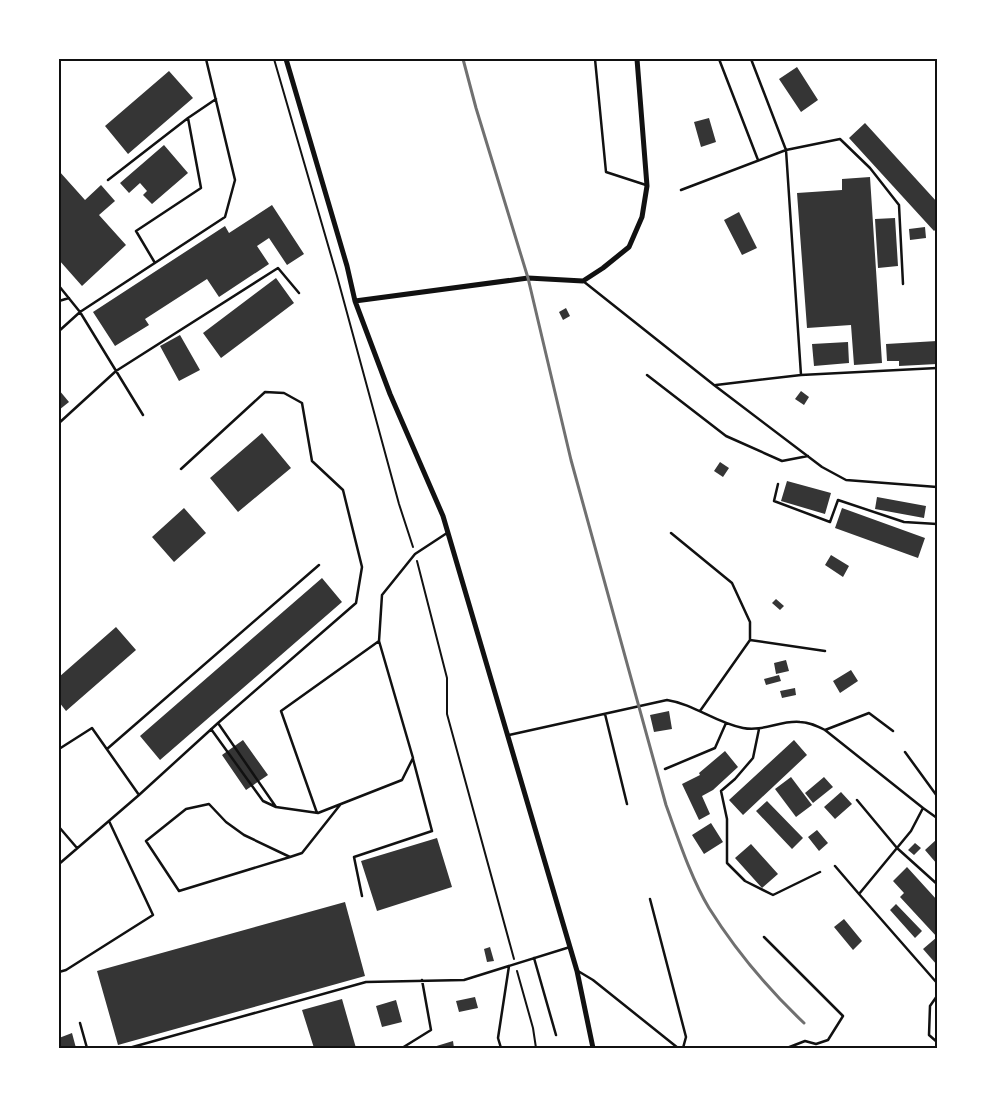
<svg xmlns="http://www.w3.org/2000/svg" width="996" height="1107" font-family="'Sofia Sans Condensed',sans-serif">
<style>
.building{fill:#353535}
.lines{fill:none;stroke-linecap:round;stroke-linejoin:round}
.path{stroke:#111;stroke-width:2}
.service{stroke:#111;stroke-width:2.5}
.minor{stroke:#111;stroke-width:5}
.rail{stroke:#707070;stroke-width:3}
.neatline{fill:none;stroke:#111;stroke-width:2}
</style>
<rect width="100%" height="100%" fill="#fff"/>
<!-- building -->
<path class="building" d="M797,67L818,100L801,112L779,79Z
M169,71L193,98L128,154L105,126Z
M709,118L716,142L701,147L694,122Z
M865,123L937,202V228L934,231L849,138Z
M164,145L188,173L152,204L143,195L147,191L140,183L129,193L120,183Z
M59,171L85,200L101,185L115,201L99,215L126,245L82,286L59,260Z
M870,177L882,363L854,365L851,325L807,328L797,193L842,190V179Z
M272,205L304,254L287,265L269,238L257,246L269,264L219,297L207,279L145,319L149,325L115,346L93,312L225,226L229,233Z
M739,212L757,248L742,255L724,220Z
M895,218L898,266L878,268L875,219Z
M925,227L926,238L910,240L909,229Z
M276,278L294,303L221,358L203,333Z
M566,308L570,316L563,320L559,312Z
M180,335L200,370L179,381L160,346Z
M937,341V364L899,366V361H887L886,344Z
M848,342L849,363L814,366L812,344Z
M59,390L69,402L59,410Z
M801,391L809,397L804,405L795,399Z
M262,433L291,468L238,512L210,478Z
M720,462L729,468L723,477L714,471Z
M787,481L831,493L825,514L781,501Z
M877,497L926,506L924,518L875,509Z
M184,508L206,533L174,562L152,537Z
M842,508L925,538L918,558L835,528Z
M831,555L849,566L843,577L825,565Z
M322,578L342,602L160,760L140,736Z
M776,599L784,606L780,610L772,603Z
M116,627L136,650L66,711L59,702V677Z
M786,660L789,671L776,674L774,663Z
M851,670L858,681L840,693L833,681Z
M779,675L781,681L766,685L764,679Z
M795,688L796,695L782,698L780,691Z
M669,711L672,729L654,732L650,715Z
M243,740L268,775L246,790L222,755Z
M794,740L807,755L743,815L729,800Z
M725,751L738,767L713,790L702,796L710,814L699,820L682,784L700,775L699,773Z
M791,777L812,805L796,817L775,789Z
M824,777L833,787L813,803L805,793Z
M841,792L852,804L835,819L824,807Z
M767,801L803,838L792,849L756,811Z
M711,823L723,842L704,854L692,835Z
M817,830L828,843L819,851L808,837Z
M437,838L452,887L377,911L361,861Z
M937,839V864L925,850Z
M915,843L921,848L914,855L908,850Z
M751,844L778,874L762,888L735,858Z
M907,867L937,900V965L923,949L937,937L900,897L904,893L893,881Z
M345,902L365,976L118,1045L97,971Z
M896,904L922,931L915,938L890,910Z
M844,919L862,941L853,950L834,927Z
M490,947L494,961L487,962L484,949Z
M475,997L478,1008L459,1012L456,1001Z
M342,999L356,1048H314L302,1010Z
M396,1000L402,1022L382,1027L376,1006Z
M72,1033L76,1048H59V1038Z
M453,1041L454,1048H430Z"/>
<g class="lines">
<!-- path -->
<path class="path" d="M274,59L337,276L399,504L413,547
M417,561L447,678V714L514,959
M517,971L533,1028L536,1048"/>
<!-- service -->
<path class="service" d="M595,59L606,172L646,185
M719,59L758,160
M751,59L786,150L801,375
M108,180L188,118
M681,190L786,150L840,139L870,168L899,205L903,284
M155,263L136,231L201,188L188,118L216,99
M583,281L714,385L822,467L846,480L937,487
M59,286L80,312L143,415
M59,301L69,298
M59,331L80,312L225,217L235,180L206,59
M647,375L726,436L782,461L808,456
M716,385L801,375L937,368
M59,423L116,371L278,268L299,293
M778,484L774,501L830,522L838,500L904,522L937,524
M671,533L732,583L750,622V640L700,711
M750,640L825,651
M605,714L627,804
M211,729L263,801L276,807L218,723
M759,729L753,758L735,779L721,791L727,819V863L745,881L773,895L820,872
M825,730L869,713L893,731
M509,735L667,700C694,704 716,723 743,728C763,732 781,720 800,722C809,722 817,726 825,730L923,808L911,831L859,894L835,866
M59,749L92,728L139,795
M107,749L319,565
M905,752L937,796
M665,769L715,748L726,723
M857,800L897,848L937,884
M276,807L318,813L402,780L413,758L379,641L382,595L415,554L447,533
M923,808L937,818
M317,813L281,711L379,641
M59,827L77,848
M290,857L244,835L226,822L209,804L186,809L146,841L179,891L290,857L302,853L340,805
M59,864L139,795L218,723L356,603L362,567L343,490L312,461L302,403L284,393L265,392L181,469
M859,894L937,983
M362,896L354,857L432,831L413,759
M650,899L686,1037L683,1048
M764,937L843,1016L828,1040L816,1044L805,1041L787,1048
M534,958L556,1035
M578,971L593,980L678,1048
M59,972L66,970L153,915L109,821
M937,996L930,1006L929,1035L937,1042
M80,1023L87,1048
M129,1048L366,982L464,980L570,947
M402,1048L431,1030L422,980
M501,1048L498,1038L509,966"/>
<!-- minor -->
<path class="minor" d="M286,59L347,266L355,301L390,394L443,516L577,971L593,1048
M355,301L528,278L583,281L603,268L629,247L642,217L647,186L637,59"/>
<!-- rail -->
<path class="rail" d="M463,59L476,108L528,278L571,460L666,805C678,838 691,878 709,908C736,951 767,988 804,1023"/>
</g>
<!-- border -->
<rect width="996" height="1107" fill="none" stroke="#ffffff" stroke-width="120"/>
<rect x="60" y="60" width="876" height="987" class="neatline"/>
</svg>
